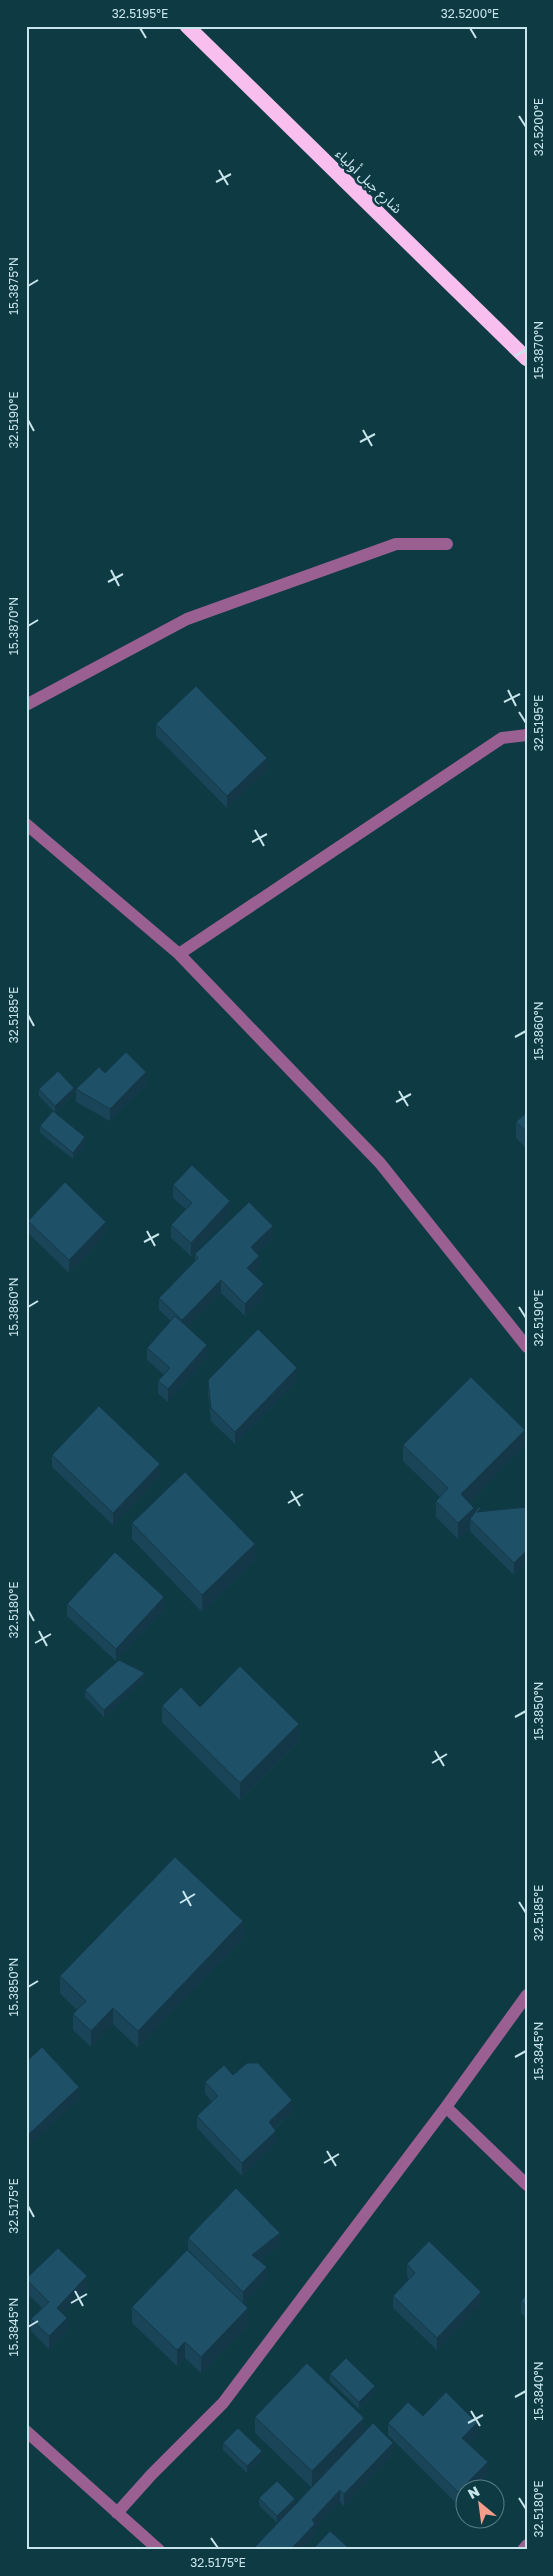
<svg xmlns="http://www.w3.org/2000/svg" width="553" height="2576" font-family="'Golos Text','Noto Sans Arabic',sans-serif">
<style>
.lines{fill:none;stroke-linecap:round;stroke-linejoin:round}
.minor{stroke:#9a6091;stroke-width:12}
.highway{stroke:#f8bfee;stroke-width:15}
.wall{fill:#1a4559}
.shaded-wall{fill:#153849}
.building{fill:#1e5068;stroke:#153849}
.ticks{fill:none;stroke:#c9e5ec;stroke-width:2}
.labels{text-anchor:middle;stroke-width:5;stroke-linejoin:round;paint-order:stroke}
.street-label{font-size:14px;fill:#c9e5ec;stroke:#0d3a43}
.neatline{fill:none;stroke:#c9e5ec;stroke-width:2}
.ticks-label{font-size:12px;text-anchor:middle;fill:#c9e5ec}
</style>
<rect width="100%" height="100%" fill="#0d3a43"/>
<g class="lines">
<!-- minor -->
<path class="minor" d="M26,705L187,619L396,544H447
M26,824L179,954L502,738L527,735
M179,954L380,1163L527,1347
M446,2107L527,2185
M26,2431L159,2550
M117,2513L152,2474L223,2403L446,2107L527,1995
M523,2550L527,2545"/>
<!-- highway -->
<path class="highway" d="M187,26L527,359"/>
</g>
<!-- wall -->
<path class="wall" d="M156,724L267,770L227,808L156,736Z
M105,1073L146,1085L110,1121L76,1102V1089Z
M39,1089L74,1094L55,1113L39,1096Z
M527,1112V1149L516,1138V1122Z
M40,1126L85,1144L73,1159L40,1133Z
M173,1185L230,1214L191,1256L171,1238V1225L186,1209L173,1198Z
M28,1221L106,1234L69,1273L28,1233Z
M273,1238L257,1253L259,1268L253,1274L264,1297L245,1316L221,1293L187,1327L207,1357L168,1402L158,1394V1381L164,1375L147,1360V1348L171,1321L159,1310V1298L195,1261V1254Z
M208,1380H297L235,1444L211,1421L208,1392Z
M403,1445L525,1446L469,1503L474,1514L481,1511L527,1507V1562L514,1575L470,1531V1528L458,1539L436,1517V1501L440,1497L403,1461Z
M52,1455L160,1476L113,1525L52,1467Z
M132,1523L255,1560L202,1612L132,1539Z
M67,1604L164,1609L116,1661L67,1616Z
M145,1680L104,1717L85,1697V1690Z
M162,1706L200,1707L299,1741L240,1800L162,1722Z
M243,1938L138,2048L113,2024L91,2047L73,2030V2014L77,2010L60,1993V1976Z
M233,2075L292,2112L275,2129L276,2143L242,2176L197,2128V2116L212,2102L205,2094V2082Z
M188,2238L280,2245L260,2261L267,2279L243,2304L248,2325L201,2373L185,2358L177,2366L132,2323V2307L208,2270L188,2250Z
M407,2264L481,2304L437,2350L393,2308V2296L409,2279L407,2276Z
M26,2279L87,2289L63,2314L67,2330L49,2349L31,2331V2319L42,2308L26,2292Z
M527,2294V2319L521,2313V2301Z
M330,2374L375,2393L359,2409L330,2381Z
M423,2416L477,2435L468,2444L488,2475L466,2488V2497L458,2505L388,2435V2423Z
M255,2417L364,2432L393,2455L344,2506L340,2502L315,2529V2536L277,2523L259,2505V2498L295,2505L311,2487L255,2433Z
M223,2443L262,2458L247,2473L223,2450Z"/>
<!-- shaded-wall -->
<path class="shaded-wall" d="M267,758V770L227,808V796Z
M30,954V966L26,970V957Z
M146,1072V1085L110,1121V1109Z
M74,1088V1094L55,1113V1106Z
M85,1137V1144L73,1159V1153Z
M230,1201V1214L191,1256V1243Z
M106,1222V1234L69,1273V1260Z
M273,1226V1238L251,1259V1247Z
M259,1256V1268L247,1280V1268Z
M221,1280V1293L182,1332V1320Z
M264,1284V1297L245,1316V1304Z
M207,1345V1357L168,1402V1389Z
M297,1368V1380L235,1444V1432Z
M525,1430V1446L461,1511V1494Z
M160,1464V1476L113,1525V1513Z
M474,1508V1523L470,1519V1528L458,1539V1523Z
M255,1544V1560L202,1612V1595Z
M527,1550V1562L514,1575V1563Z
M164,1597V1609L116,1661V1649Z
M145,1673V1680L104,1717V1710Z
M299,1724V1741L240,1800V1783Z
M243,1921V1938L138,2048V2031Z
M113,2008V2024L91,2047V2031Z
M79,2087V2099L26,2150V2137Z
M292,2100V2112L269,2134V2122Z
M276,2131V2143L242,2176V2163Z
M280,2233V2245L252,2267V2255Z
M267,2267V2279L243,2304V2292Z
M87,2276V2289L57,2320V2308Z
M481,2292V2304L437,2350V2338Z
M248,2308V2325L201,2373V2357Z
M67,2318V2330L49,2349V2336Z
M185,2342V2358L177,2366V2350Z
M375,2386V2393L359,2409V2402Z
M364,2418V2435L312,2488V2471Z
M477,2423V2435L462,2450V2438Z
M393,2443V2455L344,2506V2494Z
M262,2451V2458L247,2473V2466Z
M488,2462V2475L474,2488H466V2497L458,2505V2492Z
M340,2490V2502L315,2529V2536L302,2550H290L312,2520Z
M295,2499V2506L277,2523V2516Z"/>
<!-- building -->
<path class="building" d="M196,686L267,758L227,796L156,724Z
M26,951L30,954L26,957Z
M126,1052L146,1072L110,1109L76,1089L99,1067L105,1073Z
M58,1071L74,1088L55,1106L39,1089Z
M53,1111L85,1137L73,1153L40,1126Z
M527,1112V1132L516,1122Z
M192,1165L230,1201L191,1243L171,1225L192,1203L173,1185Z
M65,1182L106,1222L69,1260L28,1221Z
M249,1202L273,1226L251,1247L259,1256L247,1268L264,1284L245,1304L221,1280L182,1320L159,1298L198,1258L195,1254Z
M175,1316L207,1345L168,1389L158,1381L170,1368L147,1348Z
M258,1329L297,1368L235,1432L211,1408L208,1380Z
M471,1377L525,1430L461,1494L474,1508L458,1523L436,1501L448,1488L403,1445Z
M99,1406L160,1464L113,1513L52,1455Z
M185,1472L255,1544L202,1595L132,1523Z
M479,1507L481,1508L477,1512L527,1507V1550L514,1563L470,1519Z
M115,1552L164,1597L116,1649L67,1604Z
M119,1660L145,1673L104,1710L85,1690Z
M240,1666L299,1724L240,1783L162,1706L181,1687L200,1707Z
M175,1857L243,1921L138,2031L113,2008L91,2031L73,2014L86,2001L60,1976Z
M42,2047L79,2087L26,2137V2062Z
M247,2063H258L292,2100L269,2122L276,2131L242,2163L197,2116L218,2096L205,2082L224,2065L233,2075Z
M236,2188L280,2233L252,2255L267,2267L243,2292L188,2238Z
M429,2241L481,2292L437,2338L393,2296L415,2273L407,2264Z
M58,2248L87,2276L57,2308L67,2318L49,2336L31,2319L49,2302L26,2279Z
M187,2250L248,2308L201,2357L185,2342L177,2350L132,2307Z
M527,2294V2307L521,2301Z
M346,2358L375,2386L359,2402L330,2374Z
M307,2363L364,2418L312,2471L255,2417Z
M446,2392L477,2423L462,2438L488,2462L458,2492L388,2423L408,2402L423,2416Z
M373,2423L393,2443L344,2494L340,2490L312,2520L315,2524L290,2550H252Z
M238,2428L262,2451L247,2466L223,2443Z
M277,2481L295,2499L277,2516L259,2498Z
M330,2531L351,2550H312Z"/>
<!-- ticks -->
<path class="ticks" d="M140,28L146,38M470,28L476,38M519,116L526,127M219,170L228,185M216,182L231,174M28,286L38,280M515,356L526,350M28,420L34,431M363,430L372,446M360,442L375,434M111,570L119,586M108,582L123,574M28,626L38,620M508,690L516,706M504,702L520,694M519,712L526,723M255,830L264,846M252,842L267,834M28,1015L34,1026M515,1037L526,1031M399,1091L408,1106M396,1102L411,1094M147,1231L155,1246M144,1242L159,1234M28,1307L38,1301M519,1307L526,1318M291,1491L300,1506M288,1503L303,1494M28,1610L34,1621M39,1631L47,1646M35,1643L51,1634M515,1717L526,1711M435,1751L444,1766M432,1763L447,1754M183,1891L191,1906M519,1902L526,1913M180,1903L195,1894M28,1987L38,1981M515,2057L526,2051M327,2151L336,2166M324,2163L339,2154M28,2206L34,2217M75,2291L83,2306M71,2303L87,2294M28,2327L38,2321M515,2397L526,2391M471,2411L480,2426M468,2423L483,2415M519,2498L526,2509M211,2538L218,2548"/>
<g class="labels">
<!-- street labels -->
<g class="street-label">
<text transform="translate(369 181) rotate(44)" y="5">شارع جبل أولياء</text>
</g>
</g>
<!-- border -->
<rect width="553" height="2576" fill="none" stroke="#0d3a43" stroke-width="55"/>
<!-- north arrow -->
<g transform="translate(480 2504) rotate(331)"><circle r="24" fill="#0d3a43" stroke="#587e87"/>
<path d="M0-4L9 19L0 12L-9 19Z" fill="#f49d8b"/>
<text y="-8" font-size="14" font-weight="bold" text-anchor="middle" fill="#c9e5ec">N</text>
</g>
<rect x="28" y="28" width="498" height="2520" class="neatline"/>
<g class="ticks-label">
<text x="140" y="18">32.5195°E</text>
<text x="470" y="18">32.5200°E</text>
<text transform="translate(539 127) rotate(-90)" y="4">32.5200°E</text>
<text transform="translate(14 286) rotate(-90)" y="4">15.3875°N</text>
<text transform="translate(539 350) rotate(-90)" y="4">15.3870°N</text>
<text transform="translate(14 420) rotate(-90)" y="4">32.5190°E</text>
<text transform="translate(14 626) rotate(-90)" y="4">15.3870°N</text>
<text transform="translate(539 723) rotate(-90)" y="4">32.5195°E</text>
<text transform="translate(14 1015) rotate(-90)" y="4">32.5185°E</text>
<text transform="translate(539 1031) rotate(-90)" y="4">15.3860°N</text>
<text transform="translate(14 1307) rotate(-90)" y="4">15.3860°N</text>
<text transform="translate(539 1318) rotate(-90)" y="4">32.5190°E</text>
<text transform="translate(14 1610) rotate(-90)" y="4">32.5180°E</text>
<text transform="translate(539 1711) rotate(-90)" y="4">15.3850°N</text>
<text transform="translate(539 1913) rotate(-90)" y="4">32.5185°E</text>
<text transform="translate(14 1987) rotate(-90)" y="4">15.3850°N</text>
<text transform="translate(539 2051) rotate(-90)" y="4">15.3845°N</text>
<text transform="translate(14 2206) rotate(-90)" y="4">32.5175°E</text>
<text transform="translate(14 2327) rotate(-90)" y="4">15.3845°N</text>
<text transform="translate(539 2391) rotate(-90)" y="4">15.3840°N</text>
<text transform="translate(539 2509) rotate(-90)" y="4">32.5180°E</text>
<text x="218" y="2567">32.5175°E</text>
</g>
</svg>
